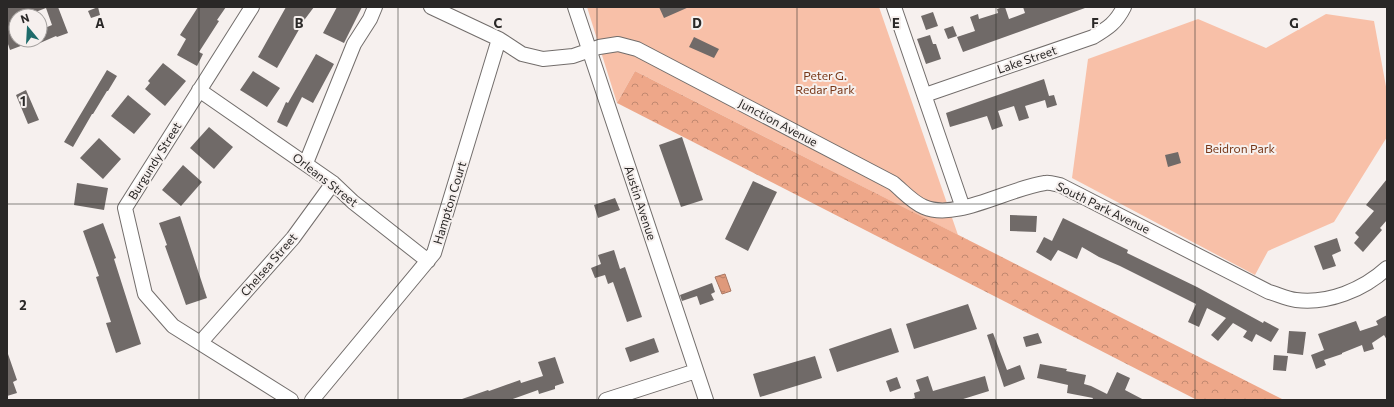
<svg xmlns="http://www.w3.org/2000/svg" width="1394" height="407" font-family="Commissioner,sans-serif">
<style>
.green{fill:#f8c0a8}
.forest{fill:url(#forest-crowns)}
.water{fill:url(#water-ripples);stroke:#a97762}
.building{fill:#706a68}
.lines{fill:none;stroke-linecap:round;stroke-linejoin:round}
.minor-casing{stroke:#726d6b;stroke-width:16}
.minor{stroke:#fff;stroke-width:14}
.grid{fill:none;stroke:#2a2827;stroke-width:1;stroke-opacity:0.55}
.labels{text-anchor:middle;stroke-width:4;stroke-linejoin:round;paint-order:stroke}
.street-label{font-size:12px;fill:#2a2827;stroke:#f6f0ee}
.park-label{font-size:12px;fill:#773718;stroke:#f6f0ee}
.grid-label{font-size:13px;text-anchor:middle;font-weight:bold;fill:#2a2827;stroke:#f6f0ee;stroke-width:4;stroke-linejoin:round;paint-order:stroke}
</style>
<defs>
<pattern id="forest-crowns" width="20" height="18" patternUnits="userSpaceOnUse"><rect width="20" height="18" fill="#eea789"/><path d="M2 6a3 3 0 1 1 6 0M12 15a3 3 0 1 1 6 0" fill="none" stroke="#c18870"/></pattern>
<pattern id="water-ripples" width="26" height="14" patternUnits="userSpaceOnUse"><rect width="26" height="14" fill="#df997b"/><path d="M2 4q2-2 4 0t4 0M15 11q2-2 4 0t4 0" fill="none" stroke="#b57d65"/></pattern>
</defs>
<rect width="100%" height="100%" fill="#f6f0ee"/>
<!-- green -->
<path class="green" d="M587,7H879L958,235L635,71L617,103Z
M1326,14L1374,21L1387,92V137L1334,222L1268,251L1255,275L1072,178L1088,59L1198,19L1266,48Z"/>
<!-- forest -->
<path class="forest" d="M635,71L1284,400H1197L617,103Z"/>
<!-- water -->
<path class="water" d="M725,274L731,291L722,294L715,277Z"/>
<!-- building -->
<path class="building" d="M7,7H58L68,33L57,37L56,36L40,43V30L52,25L46,8L25,16H16V40L34,41L10,50L7,41Z
M98,7L100,15L91,18L88,11Z
M198,7H226L217,20L219,21L199,52L203,54L197,66L177,55L186,39L180,35Z
M286,7H314L305,19L277,68L258,57Z
M337,7H362L344,43L323,33Z
M659,7H689L664,18Z
M1003,7H1005L1009,19L1025,13L1023,7H1085V8L963,52L957,37L975,31L970,17L978,14L979,19L998,13L997,9Z
M933,12L938,26L926,30L921,16Z
M953,26L957,36L948,39L944,29Z
M930,35L933,44H936L941,59L926,64L917,39Z
M694,37L719,49L714,58L689,47Z
M316,54L334,64L313,103L302,97L287,127L277,122L286,102L288,103Z
M163,63L186,81L165,106L145,89L150,83L148,81Z
M107,70L117,76L108,91H107L93,114H92L73,147L64,142Z
M253,71L280,88L267,107L240,90Z
M1044,79L1049,96L1054,95L1057,105L1047,108L1045,100L1025,106L1029,118L1019,121L1014,106L998,111L1003,126L992,130L987,116L950,127L946,113Z
M26,90L39,120L28,124L16,95Z
M128,95L151,114L134,134L111,116Z
M209,127L233,147L214,169L190,148Z
M682,137L703,200L681,207L659,145Z
M99,138L121,159L103,179L80,158Z
M1178,152L1181,163L1168,167L1165,155Z
M183,165L202,182L181,206L162,190Z
M1387,179V220L1380,228L1382,230L1363,252L1354,243L1359,237L1355,233L1374,211L1366,205Z
M753,181L777,192L748,251L725,239Z
M77,183L108,188L104,210L74,205Z
M615,198L620,210L598,218L594,205Z
M1010,215L1037,216L1036,232L1010,231Z
M180,216L207,298L186,305L165,246L167,245L159,223Z
M1063,218L1128,250L1127,253L1197,287L1263,323L1264,321L1279,329L1271,342L1256,334L1252,342L1243,337L1247,331L1233,323L1218,341L1211,335L1226,318L1207,308L1199,327L1188,322L1196,304L1120,266L1099,257L1082,247L1077,259L1058,250L1051,261L1036,252L1044,237L1052,241Z
M103,223L116,258L114,259L141,344L116,353L106,323L111,322L96,277L99,276L83,231Z
M1337,238L1341,251L1332,255L1336,266L1323,270L1314,246Z
M614,250L620,269L625,267L642,317L627,322L613,282L608,284L605,275L595,278L591,268L601,264L598,255Z
M712,283L715,292L711,294L714,300L700,305L697,296L682,301L680,295Z
M968,304L977,329L914,349L906,324Z
M1387,315V340L1384,335L1372,343L1374,349L1364,352L1362,345L1342,353V354L1324,360L1326,365L1316,369L1311,355L1324,350L1318,334L1356,321L1360,331L1378,325L1376,321Z
M891,328L899,352L837,372L829,349Z
M1289,331L1306,332L1303,355L1287,353Z
M993,333L1007,370L1020,365L1025,379L1004,387L987,335Z
M1038,333L1042,343L1026,347L1023,337Z
M654,338L659,352L630,362L625,348Z
M7,354H8L17,380L13,382L17,393L7,396Z
M1274,355L1288,356L1286,371L1273,370Z
M815,356L822,378L760,397L753,374Z
M555,357L564,383L555,386V389L539,394L538,390L510,400H462V399L488,390L489,391L520,380L521,383L543,376L538,362Z
M1040,364L1067,369L1066,371L1086,375L1084,384L1091,386L1107,394L1117,372L1130,378L1125,390L1144,400H1092L1093,398L1067,393L1068,385L1037,378Z
M928,376L933,391L985,376L989,391L960,400H912V399L915,398L914,393L920,391L916,380Z
M897,377L901,388L890,392L886,381Z"/>
<g class="lines">
<!-- minor casing -->
<g class="minor-casing">
<path id="minor" d="M252,7L125,208L145,294L173,326L291,400
M431,7L499,39L522,54L543,59L573,56L599,47L618,44L637,49L893,183C903,191 912,202 924,207C956,221 1009,188 1045,183C1049,182 1055,184 1060,185L1269,292C1277,294 1287,299 1296,300C1328,304 1363,290 1387,268
M575,7L706,400
M894,7L963,208
M199,90L333,183L353,202L428,261
M925,95L1093,37C1108,28 1116,23 1124,7
M306,163L354,44L370,19L375,7
M200,343L293,238L333,183
M312,400L434,253L499,39
M606,400L696,371"/>
</g>
<!-- minor -->
<use href="#minor" class="minor"/>
</g>
<!-- grid -->
<path class="grid" d="M199,7V400M398,7V400M597,7V400M797,7V400M996,7V400M1195,7V400M7,204H1387"/>
<g class="labels">
<!-- street labels -->
<g class="street-label">
<text transform="translate(1027 60) rotate(-19)" y="4">Lake Street</text>
<text transform="translate(778 123) rotate(28)" y="4">Junction Avenue</text>
<text transform="translate(155 161) rotate(-58)" y="4">Burgundy Street</text>
<text transform="translate(325 180) rotate(38)" y="4">Orleans Street</text>
<text transform="translate(450 203) rotate(-73)" y="4">Hampton Court</text>
<text transform="translate(640 203) rotate(72)" y="4">Austin Avenue</text>
<text transform="translate(1103 208) rotate(26)" y="4">South Park Avenue</text>
<text transform="translate(269 265) rotate(-49)" y="4">Chelsea Street</text>
</g>
<!-- park labels -->
<g class="park-label">
<text x="825" y="80">Peter G.<tspan x="825" dy="14">Redar Park</tspan></text>
<text x="1240" y="153">Beidron Park</text>
</g>
</g>
<g class="grid-label">
<text x="100" y="28">A</text>
<text x="299" y="28">B</text>
<text x="498" y="28">C</text>
<text x="697" y="28">D</text>
<text x="896" y="28">E</text>
<text x="1095" y="28">F</text>
<text x="1294" y="28">G</text>
<text x="23" y="106">1</text>
<text x="23" y="310">2</text>
</g>
<!-- border -->
<rect width="1394" height="407" fill="none" stroke="#2a2827" stroke-width="16"/>
<!-- north arrow -->
<g transform="translate(28 28) rotate(342)"><circle r="19" fill="#f6f0ee" stroke="#a4a09e"/>
<path d="M0-3L7 15L0 10L-7 15Z" fill="#1e6b6a"/>
<text y="-6" font-size="11" font-weight="bold" text-anchor="middle" fill="#2a2827">N</text>
</g>
</svg>
